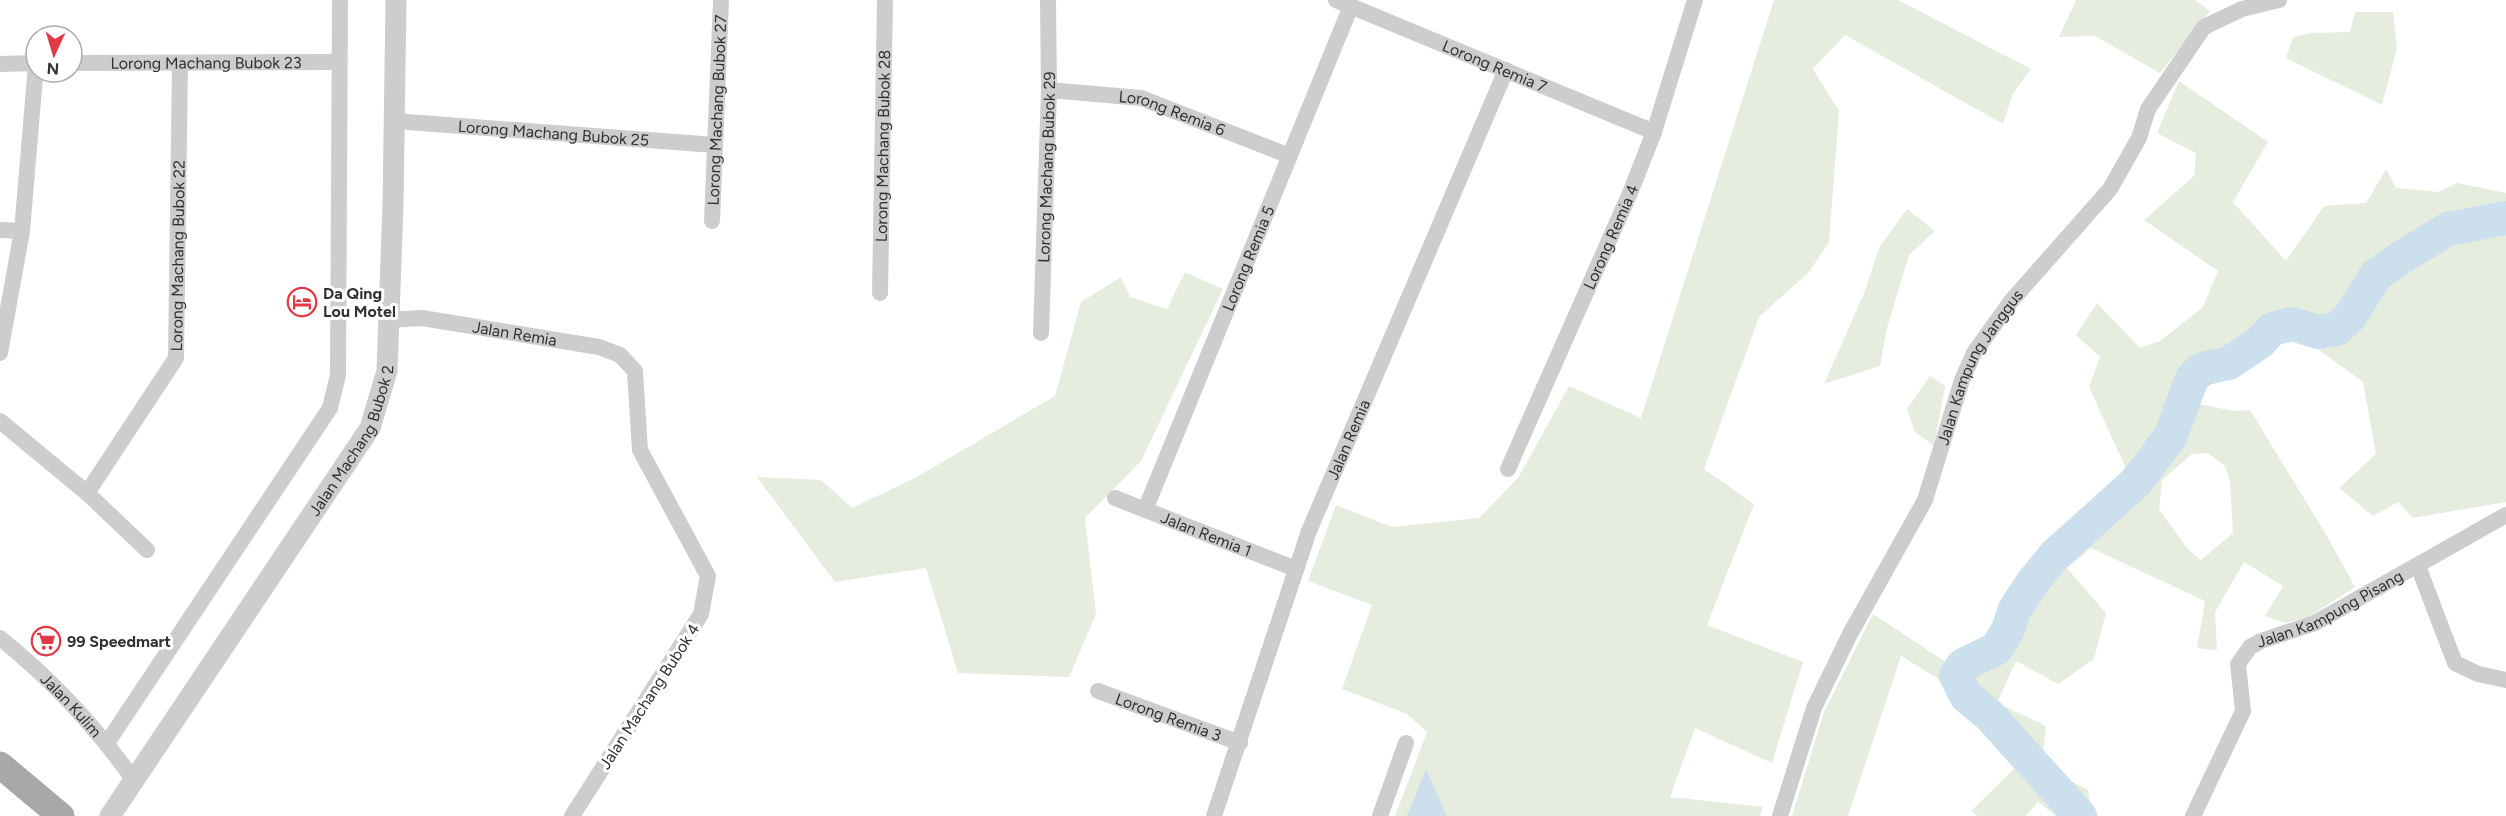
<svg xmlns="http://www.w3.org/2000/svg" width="2506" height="816" font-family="Figtree,sans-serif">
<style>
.green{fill:#e6eddf;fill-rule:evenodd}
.water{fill:#ccdfec}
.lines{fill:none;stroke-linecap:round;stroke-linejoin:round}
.river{stroke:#ccdfec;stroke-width:34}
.minor{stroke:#cdcdcd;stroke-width:16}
.tertiary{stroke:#cdcdcd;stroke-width:21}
.primary{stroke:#a8a8a8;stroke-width:27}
.labels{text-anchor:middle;stroke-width:6;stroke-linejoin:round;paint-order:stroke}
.street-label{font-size:16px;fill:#303030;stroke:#fff}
.poi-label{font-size:16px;font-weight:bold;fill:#303030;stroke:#fff;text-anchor:start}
</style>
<rect width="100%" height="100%" fill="#fff"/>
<!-- green -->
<path class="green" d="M1774,0H1898L2031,69L2013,93L2003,124L1845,35L1813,69L1839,111L1829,242L1809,272L1759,317L1704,469L1754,504L1707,625L1803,662L1772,763L1695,728L1670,797L1763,807L1760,816H1395L1427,732L1407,714L1342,689L1372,605L1308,581L1336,505L1392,527L1479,518L1518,478L1569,386L1641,418Z
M2076,0H2195L2210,11L2160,73L2095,36L2059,37Z
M2355,12H2393L2397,49L2382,105L2286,58L2293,37L2312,33L2350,32Z
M2179,81L2268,142L2233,202L2286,261L2324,206L2366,203L2386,169L2396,188L2439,192L2457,183L2506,193V502L2413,518L2398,502L2373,516L2339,488L2376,454L2363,382L2297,334L2278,336L2232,370L2208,374L2196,385L2189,402L2234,411L2250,410L2327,536L2355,587L2309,617L2285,623L2265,616L2283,586L2244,562L2215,612L2217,650L2197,648L2205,601L2091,548L2067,568L2106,613L2094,659L2058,684L2016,661L1997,703L2046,726L2042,766L2088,790L2090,803L2098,816H2056L2038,802L2026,816H1978L1971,811L2019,764L1953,688L1901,656L1848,816H1792L1824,712L1873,614L1946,662L1985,638L2036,556L2128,473L2089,387L2100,357L2076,335L2097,303L2140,348L2160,341L2203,307L2218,271L2144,220L2194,176L2196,153L2157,133ZM2208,453L2225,466L2230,480L2233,533L2201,560L2186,547L2159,509L2162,480L2192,454Z
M1907,209L1935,231L1909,255L1887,328L1880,366L1824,384L1865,291L1879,248Z
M1185,272L1223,289L1141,461L1085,518L1096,614L1069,677L958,673L926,568L835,582L757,477L821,480L852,508L915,478L1055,396L1081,302L1121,277L1130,297L1167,309Z
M1930,376L1945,386L1934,446L1915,432L1907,409Z"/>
<!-- water -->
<path class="water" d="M1426,769L1447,816H1407Z"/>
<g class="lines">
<!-- river -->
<path class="river" d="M2080,816L1990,716L1966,696L1956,676L1963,665L1996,649L2008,630L2014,611L2032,583L2055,555L2135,483L2153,460L2171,435L2192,378L2202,369L2229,363L2260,342L2272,329L2292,324L2318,332L2337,329L2349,318L2376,275L2402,257L2448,229L2506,218"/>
<!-- minor -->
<g class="minor">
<path id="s1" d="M1336,0L1654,132"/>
<path id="s2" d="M72,63L339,62"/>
<path d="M0,64L36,63"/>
<path id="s3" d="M1049,90L1141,98L1290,156"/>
<path id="s4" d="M394,121L715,145"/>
<path id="s5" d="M712,221L721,0"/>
<path d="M0,230L22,231"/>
<path id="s6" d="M880,293L885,0"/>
<path id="s7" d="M387,320L422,318L599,347L620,355L635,371L640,450L708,576L701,614L572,816"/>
<path id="s8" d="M1041,333L1049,90L1048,0"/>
<path d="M0,353L22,231L36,65"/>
<path d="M0,421L87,493L147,550"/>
<path id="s9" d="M1508,469L1630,193L1654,132L1695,0"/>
<path id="s10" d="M87,493L176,358L180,63"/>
<path id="s11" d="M1115,498L1296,569"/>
<path id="s12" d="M1145,510L1351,6"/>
<path d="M2418,566L2455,663L2478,674L2506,680"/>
<path id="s13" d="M0,638C51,679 95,726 133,779"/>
<path id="s14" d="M1098,691L1240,743"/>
<path d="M107,743L330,408L338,375L340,0"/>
<path id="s15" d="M1214,816L1309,531L1506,70"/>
<path d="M1380,816L1406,743"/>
<path id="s16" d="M1780,816L1814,708L1850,634L1925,500L1962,380L1974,353L2012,300L2110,189L2139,138L2148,109L2204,27L2242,9L2279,0"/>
<path id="s17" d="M2193,816L2243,711L2238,664L2250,647L2261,641L2315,623L2506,515"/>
</g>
<!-- tertiary -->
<path class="tertiary" id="s18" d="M110,816L370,428L387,371L393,205L396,0"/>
<!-- primary -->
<path class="primary" d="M0,765L61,816"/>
</g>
<!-- icons -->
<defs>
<g id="hotel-ring" transform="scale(1.5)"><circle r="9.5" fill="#fff" stroke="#e13945" stroke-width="1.5"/><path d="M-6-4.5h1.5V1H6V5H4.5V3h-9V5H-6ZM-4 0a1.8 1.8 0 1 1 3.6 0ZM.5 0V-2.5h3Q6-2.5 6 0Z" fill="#e13945"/></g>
<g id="supermarket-ring" transform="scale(1.5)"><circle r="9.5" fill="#fff" stroke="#e13945" stroke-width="1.5"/><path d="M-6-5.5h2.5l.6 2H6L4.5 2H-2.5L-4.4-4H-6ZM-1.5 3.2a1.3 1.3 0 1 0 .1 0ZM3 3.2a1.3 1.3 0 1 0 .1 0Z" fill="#e13945"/></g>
</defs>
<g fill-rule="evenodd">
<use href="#hotel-ring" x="302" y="302"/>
<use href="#supermarket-ring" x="46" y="641"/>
</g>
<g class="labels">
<!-- street labels -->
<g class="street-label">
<text dy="6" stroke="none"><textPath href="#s2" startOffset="134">Lorong Machang Bubok 23</textPath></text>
<text dy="6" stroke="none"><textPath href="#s1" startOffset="172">Lorong Remia 7</textPath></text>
<text dy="6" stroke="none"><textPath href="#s5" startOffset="111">Lorong Machang Bubok 27</textPath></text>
<text dy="6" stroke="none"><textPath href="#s3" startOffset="126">Lorong Remia 6</textPath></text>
<text dy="6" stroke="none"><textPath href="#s4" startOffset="160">Lorong Machang Bubok 25</textPath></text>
<text dy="6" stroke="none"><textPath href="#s6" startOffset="147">Lorong Machang Bubok 28</textPath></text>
<text dy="6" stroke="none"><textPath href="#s8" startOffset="166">Lorong Machang Bubok 29</textPath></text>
<text dy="6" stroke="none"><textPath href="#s9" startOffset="254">Lorong Remia 4</textPath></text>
<text dy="6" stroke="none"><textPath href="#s10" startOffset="264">Lorong Machang Bubok 22</textPath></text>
<text dy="6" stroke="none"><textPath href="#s12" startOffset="272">Lorong Remia 5</textPath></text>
<text dy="6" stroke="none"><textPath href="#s7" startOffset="129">Jalan Remia</textPath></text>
<text dy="6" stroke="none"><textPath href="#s16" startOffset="494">Jalan Kampung Janggus</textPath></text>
<text dy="6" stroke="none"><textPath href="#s18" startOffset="448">Jalan Machang Bubok 2</textPath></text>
<text dy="6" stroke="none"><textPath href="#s15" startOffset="400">Jalan Remia</textPath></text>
<text dy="6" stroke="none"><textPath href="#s11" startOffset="98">Jalan Remia 1</textPath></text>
<text dy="6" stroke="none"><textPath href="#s17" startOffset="273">Jalan Kampung Pisang</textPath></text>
<text transform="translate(649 696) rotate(-57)" y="6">Jalan Machang Bubok 4</text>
<text dy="6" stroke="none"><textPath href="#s13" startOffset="98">Jalan Kulim</textPath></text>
<text dy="6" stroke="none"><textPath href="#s14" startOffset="75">Lorong Remia 3</textPath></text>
</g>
<!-- poi labels -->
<g class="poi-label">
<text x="323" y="299">Da Qing<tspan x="323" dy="18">Lou Motel</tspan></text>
<text x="67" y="647">99 Speedmart</text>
</g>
</g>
<!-- north arrow -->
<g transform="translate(54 54) rotate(184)"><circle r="28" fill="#ffffff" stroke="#acacac" stroke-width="1.5"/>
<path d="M0-4.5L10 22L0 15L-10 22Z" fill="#e13945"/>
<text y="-9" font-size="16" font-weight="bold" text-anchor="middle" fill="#303030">N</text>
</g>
</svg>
